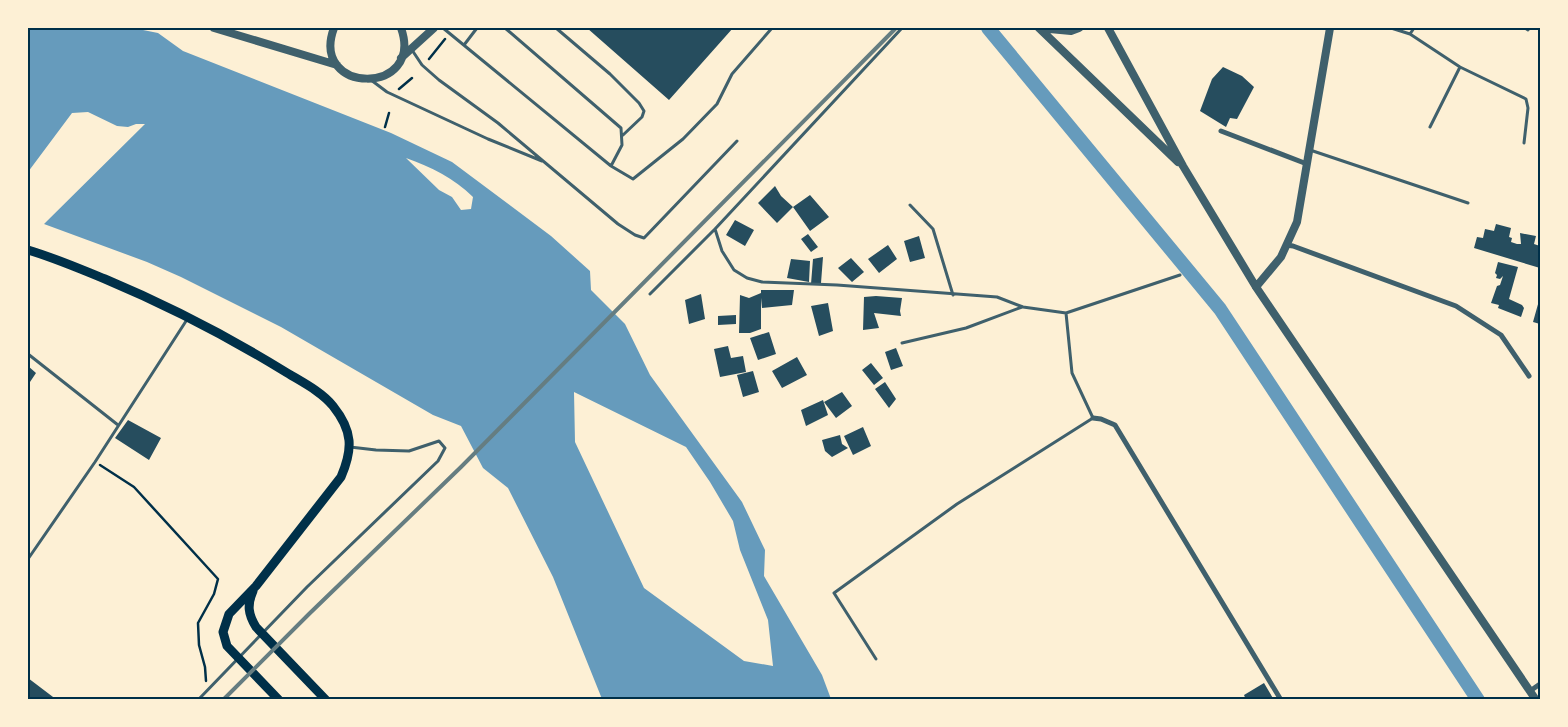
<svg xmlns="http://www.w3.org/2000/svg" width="1568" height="727" font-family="Spectral,serif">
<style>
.water{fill:#669bbc;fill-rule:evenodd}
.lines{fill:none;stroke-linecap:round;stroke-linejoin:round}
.canal{stroke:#669bbc;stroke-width:14}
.building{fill:#264d5e}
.path{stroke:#003049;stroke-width:2.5}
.service{stroke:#3f606c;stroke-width:3}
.minor{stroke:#3f606c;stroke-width:5}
.tertiary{stroke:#3f606c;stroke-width:8}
.secondary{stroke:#003049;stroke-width:9}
.rail{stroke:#657d81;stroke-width:4}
.neatline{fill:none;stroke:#003049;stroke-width:2}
</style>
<rect width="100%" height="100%" fill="#fdf0d5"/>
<!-- water -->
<path class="water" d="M28,28H133L158,33L183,51L391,133L452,162L551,236L590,271L591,290L625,324L650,375L742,502L765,550L764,576L822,675L831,699H602L553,577L508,488L483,468L461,426L433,415L281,327L181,277L147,262L44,224L145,124H136L128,127L117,126L88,112L72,113L28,172ZM406,158C431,167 454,178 473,197L471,209L461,210L452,197L439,190ZM574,392L686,447L710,482L733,521L740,550L768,620L773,666L744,661L644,588L575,442Z"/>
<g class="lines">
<!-- canal -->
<path class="canal" d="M988,28L1220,309L1478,700"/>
</g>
<!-- building -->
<path class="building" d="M587,28H733L669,100Z
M1223,67L1242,76L1254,87L1237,119L1230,118L1226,127L1200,111L1212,79Z
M775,186L781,196L793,207L777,223L758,203Z
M810,195L829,217L810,231L793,207Z
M735,220L754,230L745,246L726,235Z
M1496,224L1511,228L1509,237L1512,238L1511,242L1517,244H1521L1520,233L1536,236L1534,244L1540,246V268L1474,248L1477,237L1483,238L1485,229L1494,231Z
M808,234L818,247L811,252L801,239Z
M919,236L925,258L910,262L904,241Z
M888,245L897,259L879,273L868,259Z
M823,257L821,283L811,284L813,259Z
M851,258L864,272L852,282L838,268Z
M791,259L810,261L809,282L787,278Z
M1498,262L1518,267L1509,299L1522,305L1524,308L1521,317L1498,308L1499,305L1491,303L1497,286L1500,285L1503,276L1500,279L1496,278L1497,275L1495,273Z
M761,290H794L792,305L762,308L761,298V329L750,333H739L740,295L749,298L761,293Z
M701,294L705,319L689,324L685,300Z
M876,296L902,298L900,311L901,316L874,313L879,328L863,330L864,297Z
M1540,297V324L1533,322Z
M828,303L833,331L819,336L811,306Z
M736,315V324L718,325V316Z
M769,332L776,354L758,360L750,338Z
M728,346L731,358L743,356L746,372L720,377L714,349Z
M896,348L903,366L891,370L885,352Z
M797,357L807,375L782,388L772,371Z
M871,363L883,378L874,385L862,370Z
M28,366L36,373L28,385Z
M753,371L759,392L743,397L737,375Z
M885,382L896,399L889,408L875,389Z
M842,392L852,406L836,418L824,402Z
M823,400L828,415L806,426L801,410Z
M128,420L161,438L149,460L115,438Z
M863,427L871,446L853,455L844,436Z
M840,435L842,444L848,448L832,457L825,451L822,440Z
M28,678L57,700H30L28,697Z
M1264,683L1274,700H1246L1244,695Z"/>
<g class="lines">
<!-- path -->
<path class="path" d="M429,59L445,39
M399,89L412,78
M385,127L389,113
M100,465L134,487L218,579L214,594L198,623L199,645L205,667L206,681"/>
<!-- service -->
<path class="service" d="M443,28L611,166L633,179L683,139L717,104L732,74L772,28
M505,28L621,128L622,145L611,166
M556,28L610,74L639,103L644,111L642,117L623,135
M1391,28L1410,34L1460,67L1526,99L1528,108L1524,143
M1525,28L1528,30
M1410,34L1414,28
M464,45L477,28
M412,50L422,65L439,80L498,123L618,224L635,235L644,238L737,141
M371,80L387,92L488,139L542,161
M1430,127L1460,67
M1310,150L1468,203
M910,205L933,229L953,295
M650,294L715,229
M1066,313L1180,275
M902,343L966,328L1022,307
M28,354L118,425
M28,559L95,462L188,318
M876,659L834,593L957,504L1093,418L1072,373L1066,313L1023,307L997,297L837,285L762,282L747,278L734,270L722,251L715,229L902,28
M198,700L307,587L438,461L445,448L439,441L409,451L376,450L350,447"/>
<!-- minor -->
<path class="minor" d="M1221,131L1307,164
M1286,245L1293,246L1456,306L1501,335L1529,376
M1093,418L1101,419L1115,425L1281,700
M1530,691L1540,684"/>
<!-- tertiary -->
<path class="tertiary" d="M214,28L337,65
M334,28C309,95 425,96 401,28
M1039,28L1178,162
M1039,28L1071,31L1079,28
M1108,28L1183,166L1256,287L1536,700
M401,58L434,28
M1256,287L1281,257L1297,222L1330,28"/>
<!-- secondary -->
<path class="secondary" d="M28,250C55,258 80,269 105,279C167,305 227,336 284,371C300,381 321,391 333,406C353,431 353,449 341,477L256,586L229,614L223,632L227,646L279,700
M253,591C247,605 248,614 256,627L326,700"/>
<!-- rail -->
<path class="rail" d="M223,700L309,614L461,467L896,28"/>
</g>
<!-- border -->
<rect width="1568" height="727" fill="none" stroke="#fdf0d5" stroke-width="58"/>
<rect x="29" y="29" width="1510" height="669" class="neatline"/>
</svg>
